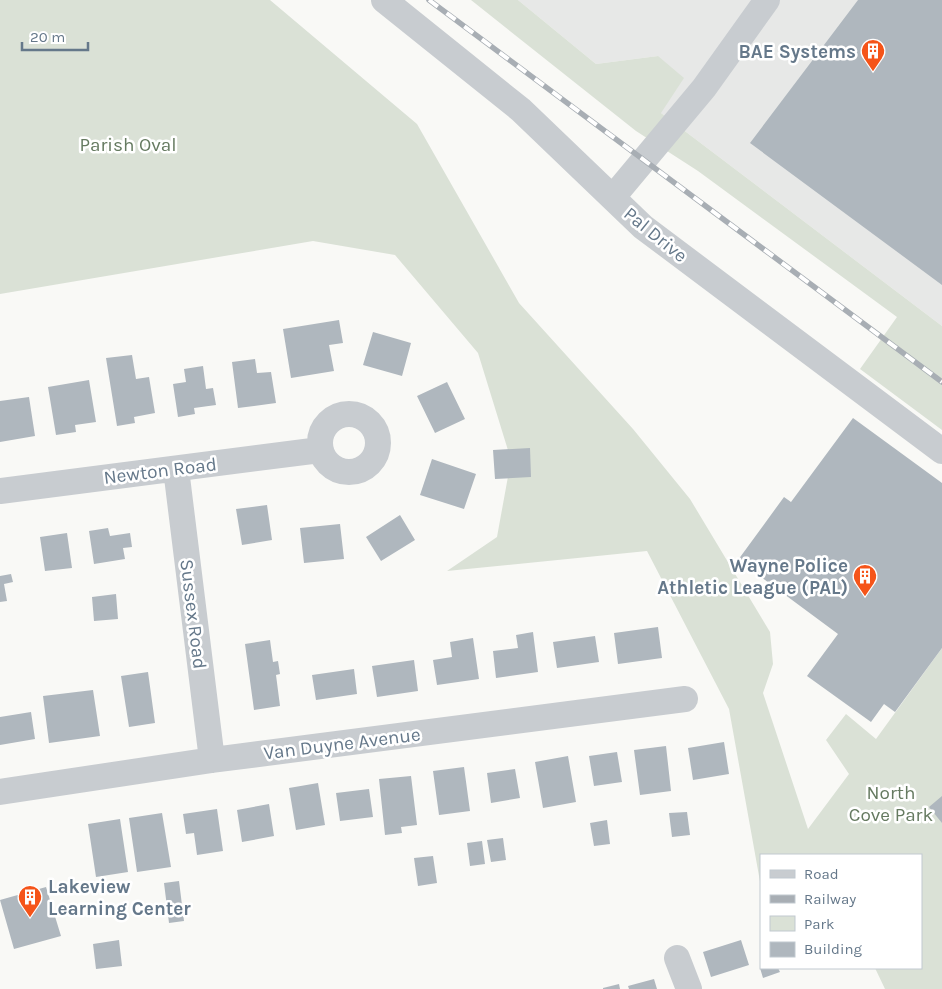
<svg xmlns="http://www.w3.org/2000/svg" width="942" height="989" font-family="Karla,sans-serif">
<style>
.built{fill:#e7e8e7}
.green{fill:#dae1d6}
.building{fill:#afb7be}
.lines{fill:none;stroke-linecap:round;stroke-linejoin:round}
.minor{stroke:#c8ccd0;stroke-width:26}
.rail-casing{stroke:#a8aeb4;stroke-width:5.5}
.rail{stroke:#fff;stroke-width:4;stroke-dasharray:11;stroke-linecap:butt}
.labels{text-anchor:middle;stroke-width:5;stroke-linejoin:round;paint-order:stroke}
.poi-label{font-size:19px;font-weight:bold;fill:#65788a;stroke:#fff;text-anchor:end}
.park-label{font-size:19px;fill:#657a60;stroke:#fff}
.street-label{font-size:19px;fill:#65788a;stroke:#fff}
</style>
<rect width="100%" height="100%" fill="#f9f9f6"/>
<!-- built -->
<path class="built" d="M518,0H942V326L661,113L658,56L596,64Z"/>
<!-- green -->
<path class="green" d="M0,0H270L417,124L519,303L633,429L690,499L770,632L773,664L763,693L808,829L849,774L826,740L846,714L876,739L942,648V989H885L875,968H921V855H761V887L729,709L647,551L447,571L497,537L511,460L478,353L395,255L313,241L0,294Z
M471,0H518L596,64L658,56L684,78L661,113L942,326V430L860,369L897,317L698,171L636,131Z"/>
<!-- building -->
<path class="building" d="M858,0H942V285L750,143Z
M339,320L343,343L329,345L334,371L291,378L283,329Z
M373,332L411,343L402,376L363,365Z
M132,355L136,379L149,377L155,413L134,417L135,423L117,426L106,358Z
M255,359L257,373L271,372L276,403L238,408L232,362Z
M203,366L206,389L213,388L216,405L194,408L195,414L178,417L173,384L186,382L184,369Z
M89,380L96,422L75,425L76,432L56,435L48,387Z
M447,382L465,419L435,433L417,396Z
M29,397L35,436L0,442V401Z
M853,418L942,483V648L895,712L884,704L871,722L807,676L838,634L738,560L784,497L791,502Z
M530,448L531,477L495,479L493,450Z
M432,459L476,474L464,509L420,495Z
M267,505L272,540L242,545L236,509Z
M400,515L415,540L381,561L366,537Z
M340,524L344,559L304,563L300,528Z
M108,528L110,536L130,533L132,547L123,548L125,559L94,564L89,531Z
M67,533L72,568L45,571L40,537Z
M11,574L13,582L4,584L7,601L0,602V576Z
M116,594L118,619L94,621L92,597Z
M658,627L662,658L618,664L614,633Z
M533,632L538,672L496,678L493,651L518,648L516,635Z
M595,636L599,662L557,668L553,642Z
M473,638L479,679L437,685L433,660L452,657L450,642Z
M270,640L273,662L278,661L280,674L276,675L280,706L254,710L245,644Z
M414,660L418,691L377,697L372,666Z
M354,669L357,694L316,700L312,675Z
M148,672L155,723L129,727L121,676Z
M93,690L100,736L49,743L43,696Z
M31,712L35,739L0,745V717Z
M724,742L729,774L693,780L688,748Z
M666,746L671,791L640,795L634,750Z
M617,752L622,782L594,786L589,756Z
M568,756L576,802L543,808L535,762Z
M464,767L470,811L439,815L433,771Z
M515,769L520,798L491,803L487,773Z
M411,776L417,825L401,827L402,833L385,835L379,779Z
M318,783L325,825L296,830L289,788Z
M369,789L373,817L340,821L336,793Z
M942,796V823L929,807Z
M269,804L274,836L242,842L237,810Z
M217,809L223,851L197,855L194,833L186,834L183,814Z
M687,812L690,835L672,837L669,813Z
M162,813L171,867L137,872L129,818Z
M120,819L128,872L96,877L88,824Z
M607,820L610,844L594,846L590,823Z
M503,838L506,860L491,862L487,840Z
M482,841L485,864L470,866L467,843Z
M433,856L437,883L418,886L414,858Z
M179,881L184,921L169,923L164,883Z
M46,887L61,936L14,949L0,900Z
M119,940L122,966L96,969L93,944Z
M741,940L749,965L711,977L703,952Z
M760,968H778L780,972L763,978Z
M654,979L657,989H629L628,986Z
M619,984L620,989H603V988Z"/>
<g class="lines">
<!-- minor -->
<path class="minor" d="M384,0L521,110L643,227L942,451
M613,197L704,88L767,0
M320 443a29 29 0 1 1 58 0a29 29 0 1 1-58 0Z
M176,469L212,760
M0,491L320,450
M0,792L212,760L685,699
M677,958L689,989"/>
<!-- rail casing -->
<g class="rail-casing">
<path id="rail" d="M429,0L942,382"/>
</g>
<!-- rail -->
<use href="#rail" class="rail"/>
</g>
<!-- icons -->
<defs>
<g id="building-pin" transform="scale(1.25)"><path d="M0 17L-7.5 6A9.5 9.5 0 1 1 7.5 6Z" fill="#f55419" stroke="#fff"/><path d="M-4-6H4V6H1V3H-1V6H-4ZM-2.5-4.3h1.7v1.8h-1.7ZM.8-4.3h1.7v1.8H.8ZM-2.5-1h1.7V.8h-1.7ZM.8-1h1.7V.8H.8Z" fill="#fff"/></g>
</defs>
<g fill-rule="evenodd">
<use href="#building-pin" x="873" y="51"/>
<use href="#building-pin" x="865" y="576"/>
<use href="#building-pin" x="30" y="897"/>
</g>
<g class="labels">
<!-- poi labels -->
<g class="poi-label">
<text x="856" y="58">BAE Systems</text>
<text x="848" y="572">Wayne Police<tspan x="848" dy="22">Athletic League (PAL)</tspan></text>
<text x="48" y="893" text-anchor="start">Lakeview<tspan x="48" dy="22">Learning Center</tspan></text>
</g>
<!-- park labels -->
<g class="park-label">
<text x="128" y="151">Parish Oval</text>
<text x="891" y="799">North<tspan x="891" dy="22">Cove Park</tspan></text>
</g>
<!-- street labels -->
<g class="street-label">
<text transform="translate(656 234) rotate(39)" y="7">Pal Drive</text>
<text transform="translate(160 470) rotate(-7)" y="7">Newton Road</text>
<text transform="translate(194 614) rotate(83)" y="7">Sussex Road</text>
<text transform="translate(342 743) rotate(-7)" y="7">Van Duyne Avenue</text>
</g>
</g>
<!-- legend -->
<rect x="760" y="854" width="162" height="115" fill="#ffffff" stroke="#c1c9d0"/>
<rect x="770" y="870" width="25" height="8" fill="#c8ccd0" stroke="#c1c9d0"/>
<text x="804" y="879" font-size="15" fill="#65788a">Road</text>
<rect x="770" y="895" width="25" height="8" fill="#a8aeb4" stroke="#c1c9d0"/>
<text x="804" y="904" font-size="15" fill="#65788a">Railway</text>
<rect x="770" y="916" width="25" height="15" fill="#dae1d6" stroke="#c1c9d0"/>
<text x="804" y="929" font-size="15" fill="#65788a">Park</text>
<rect x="770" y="942" width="25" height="15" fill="#afb7be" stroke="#c1c9d0"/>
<text x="804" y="954" font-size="15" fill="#65788a">Building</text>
<!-- scale -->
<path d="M22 42v8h66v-8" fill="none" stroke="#65788a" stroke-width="2.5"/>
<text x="30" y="42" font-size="15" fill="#65788a" stroke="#ffffff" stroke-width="4" paint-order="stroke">20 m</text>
</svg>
